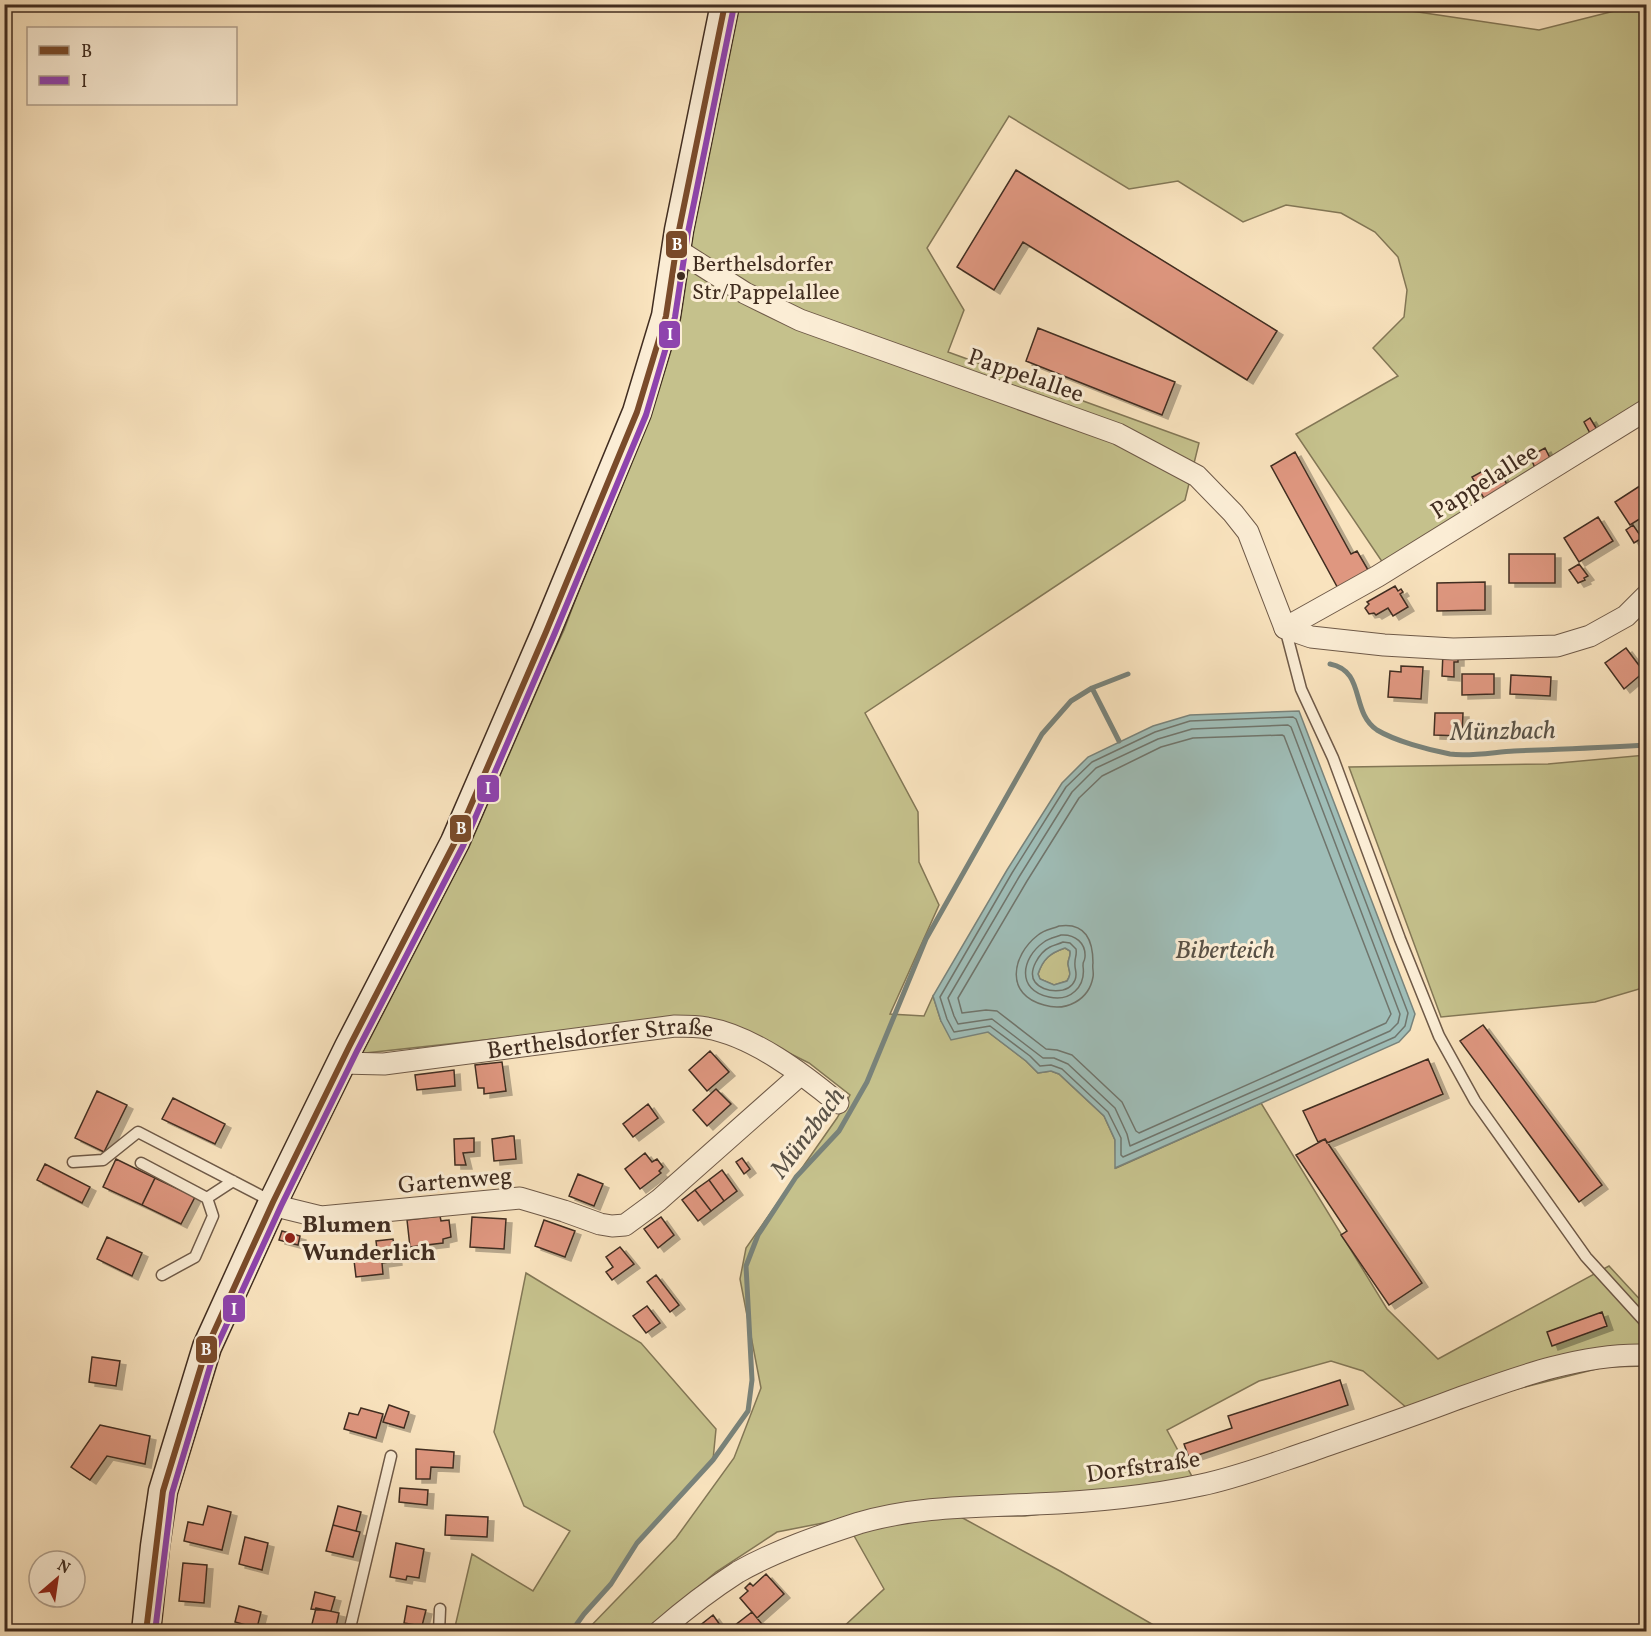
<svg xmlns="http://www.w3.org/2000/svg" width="1651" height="1636" font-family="Vollkorn,serif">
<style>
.green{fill:#c5c18c;stroke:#837756;stroke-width:1.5}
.water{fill:#9fbdb7;stroke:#79837b;stroke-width:1.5;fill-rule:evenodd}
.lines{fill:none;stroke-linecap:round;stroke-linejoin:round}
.shore{stroke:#70756c;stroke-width:1.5}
.stream{stroke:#79837b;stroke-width:5}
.building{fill:#df9780;stroke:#412d20;stroke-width:1.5;filter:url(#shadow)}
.lane-casing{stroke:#6f5a48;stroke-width:13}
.street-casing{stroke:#6f5a48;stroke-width:23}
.secondary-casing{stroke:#412d20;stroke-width:31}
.lane{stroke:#fbedd5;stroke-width:10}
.street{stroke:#fbedd5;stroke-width:21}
.secondary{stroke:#fbedd5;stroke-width:28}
.bus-1-casing{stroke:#fbedd5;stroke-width:10}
.bus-2-casing{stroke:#fbedd5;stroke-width:10}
.bus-1{stroke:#7a4b2a;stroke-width:6}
.bus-2{stroke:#8e44ad;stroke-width:6}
.bus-dot{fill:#412d20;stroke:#fbedd5;stroke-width:2}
.poi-dot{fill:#8f2418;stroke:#fbedd5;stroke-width:2}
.labels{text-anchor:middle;stroke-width:6;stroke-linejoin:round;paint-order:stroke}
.bus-label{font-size:22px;fill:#412d20;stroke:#fbedd5;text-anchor:start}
.street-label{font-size:24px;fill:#412d20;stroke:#fbedd5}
.poi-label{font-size:24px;font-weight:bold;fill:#412d20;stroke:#fbedd5;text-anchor:start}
.water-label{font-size:26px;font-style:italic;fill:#585146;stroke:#fbedd5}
.line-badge{stroke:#fbedd5;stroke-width:2}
.badge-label{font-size:16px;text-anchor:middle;font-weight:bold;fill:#fff}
</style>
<defs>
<filter id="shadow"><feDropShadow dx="6" dy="4" stdDeviation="0" flood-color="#0004"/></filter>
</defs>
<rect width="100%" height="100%" fill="#f9e3be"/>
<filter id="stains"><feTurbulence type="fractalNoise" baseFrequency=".00333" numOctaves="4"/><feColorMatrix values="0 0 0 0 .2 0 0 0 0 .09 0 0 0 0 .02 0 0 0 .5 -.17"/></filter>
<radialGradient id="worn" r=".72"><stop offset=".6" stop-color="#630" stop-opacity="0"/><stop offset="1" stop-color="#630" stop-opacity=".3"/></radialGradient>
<!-- green -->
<path class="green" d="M1364,4L1539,30L1638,5H1646V404L1385,566L1296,434L1398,376L1373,348L1404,317L1407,290L1398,257L1375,232L1341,213L1286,205L1243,222L1178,181L1129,189L1009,116L927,248L964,310L948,352L1199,443L1185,500L865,713L918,812L919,862L939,905L890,1014L924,1016L933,996L941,1021L988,1032L1026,1061L1038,1073L1051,1071L1059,1074L1104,1116L1115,1140L1116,1168L1261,1103L1387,1309L1438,1359L1609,1266L1646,1306V1366L1604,1367L1501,1393L1407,1408L1363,1371L1331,1361L1259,1381L1167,1430L1202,1495L1025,1516H959L1060,1571L1164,1631H839L884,1589L853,1534L828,1522L777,1532L716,1572L645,1631H586L676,1538L734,1458L761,1388L740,1279L746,1248L837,1118L850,1095L809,1063L771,1044L677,1019L356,1054L474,823L564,630L669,350L735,5Z
M1646,755V987L1595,1002L1441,1017L1349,767L1548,764Z
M1065,948L1070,951C1071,957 1068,958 1068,964C1069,972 1072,974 1067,981L1054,985L1040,979L1038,974C1043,959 1050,953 1065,948Z
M526,1273L641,1343L716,1429L713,1460L637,1543L611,1584L584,1614L571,1631H454L472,1554L533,1591L570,1531L524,1506L494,1432Z"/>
<!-- water -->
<path class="water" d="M1299,711L1415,1014L1410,1030L1399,1042L1115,1168V1140L1104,1116L1059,1074L1051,1071L1038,1073L1026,1061L988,1032L951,1040L941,1021L933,996L1007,870L1062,783L1088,757L1153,726L1190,715ZM1065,948L1070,951C1071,957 1068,958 1068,964C1069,972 1072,973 1067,981L1054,985L1040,979L1038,974C1043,959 1050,953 1065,948Z"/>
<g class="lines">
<!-- shore -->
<path class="shore" d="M1293,717L1296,719L1408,1013L1405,1026L1395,1037L1123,1157L1121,1155V1138L1108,1112L1062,1069L1051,1065L1040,1066L1030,1056L990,1026L954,1032L947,1019L940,997L1012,873L1066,787L1092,762L1155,732L1190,721Z
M1288,725L1291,727L1400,1014L1398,1023L1390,1031L1130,1146L1127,1134L1115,1108L1068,1064L1054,1058H1043L992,1019L958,1024L954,1016L948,998L1019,877L1072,792L1096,768L1158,739L1192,729Z
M1282,735L1284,736L1391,1014L1386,1023L1139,1133L1136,1131L1122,1102L1072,1055L1057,1050L1046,1049L997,1011L986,1010L962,1013L958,998L1027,881L1079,798L1102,776L1161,747L1193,738Z
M1059,926C1086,922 1093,941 1093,963C1092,968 1094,972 1093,977C1089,1000 1066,1012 1044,1005C1005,995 1011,956 1038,935C1044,930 1052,929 1059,926Z
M1061,935C1075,934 1086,943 1085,957C1084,964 1083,959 1083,966C1086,987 1070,1002 1049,997C1016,990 1021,958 1044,942C1049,938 1056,937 1061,935Z
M1063,942L1070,943L1076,949C1077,955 1075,957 1075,962C1074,969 1078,973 1075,980C1069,995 1043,993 1035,982C1027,971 1040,952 1050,947C1054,945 1059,944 1063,942Z"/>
<!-- stream -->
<path class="stream" d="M1330,664C1366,671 1350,712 1377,730C1395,741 1429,750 1450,754C1469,757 1495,752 1514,751C1558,749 1602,748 1646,745
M1092,688L1119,741
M571,1632L584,1614L611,1584L637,1543L713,1460L748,1411L752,1380L746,1266L758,1235L796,1177L839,1131L867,1082L926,939L1042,734L1071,701L1092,688L1128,674"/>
</g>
<!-- building -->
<path class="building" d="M1016,170L1277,331L1247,380L1023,242L994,290L957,267Z
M1038,328L1175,382L1162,415L1026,361Z
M1590,418L1598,431L1591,435L1584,422Z
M1545,448L1551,460L1535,468L1530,456Z
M1295,452L1351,554L1357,551L1371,575L1340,592L1271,466Z
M1483,471L1487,478L1499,471L1508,486L1485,500L1472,477Z
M1646,482V515L1630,525L1615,502Z
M1598,517L1613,541L1579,562L1564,538Z
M1633,525L1642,538L1634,543L1626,530Z
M1509,554H1555V583H1509Z
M1579,564L1588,576L1584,578L1585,580L1578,583L1569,570Z
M1485,582V610L1437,611V583Z
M1395,586L1398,591L1401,589L1403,592L1400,594L1408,607L1393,616L1388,608L1376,615L1374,613L1369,614L1365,608L1369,604L1367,602Z
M1626,648L1644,672L1624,689L1605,663Z
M1443,652H1458V662H1454V677L1442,676Z
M1401,666L1423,667L1421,699L1388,697L1390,671L1401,672Z
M1462,674H1494V694L1462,695Z
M1511,675L1551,677L1550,696L1510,694Z
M1435,713H1463L1462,736L1434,735Z
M1483,1025L1602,1185L1579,1202L1460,1041Z
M710,1051L729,1072L707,1091L689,1070Z
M1428,1059L1443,1094L1327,1143L1325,1139L1318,1142L1303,1111Z
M502,1062L506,1091L484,1094V1088H478L475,1065Z
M454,1070L455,1086L417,1090L415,1075Z
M716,1089L731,1104L707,1126L693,1110Z
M97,1091L127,1105L104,1152L75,1138Z
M173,1098L225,1124L215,1144L162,1119Z
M648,1104L658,1118L633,1137L623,1124Z
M511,1136H514L516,1159L494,1161L492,1139Z
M474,1138V1152L463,1153L466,1165H455L454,1139Z
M1325,1139L1422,1283L1389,1305L1341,1235L1347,1231L1296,1155Z
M645,1153L652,1162L657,1159L663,1167L659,1171L661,1173L640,1189L625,1169Z
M742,1158L750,1169L744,1174L736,1162Z
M116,1159L155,1178L142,1205L103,1187Z
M45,1164L90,1187L82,1203L37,1180Z
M722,1170L737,1191L724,1201L709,1180Z
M578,1174L603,1184L594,1206L569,1196Z
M155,1178L195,1197L181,1224L142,1205Z
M709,1180L724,1201L711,1211L695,1190Z
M695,1190L711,1211L698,1221L682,1200Z
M440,1216L441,1221L449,1220L451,1237L443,1239V1243L410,1247L407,1220Z
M472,1217L506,1219L504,1249L470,1247Z
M661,1217L674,1235L658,1248L644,1229Z
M544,1220L575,1231L565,1257L535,1246Z
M282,1231L300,1236L298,1245L279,1240Z
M107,1237L142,1253L132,1276L97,1259Z
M393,1239L396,1261L382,1263L383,1274L356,1277L353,1252L377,1249L376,1241Z
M620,1247L634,1264L612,1280L606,1272L613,1267L606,1257Z
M656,1275L679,1305L670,1312L647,1282Z
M647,1306L660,1323L646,1333L633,1316Z
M1602,1312L1607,1326L1552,1346L1547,1332Z
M92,1357L120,1361L116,1386L89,1382Z
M1340,1380L1348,1405L1189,1458L1184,1444L1232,1428L1228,1416Z
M389,1405L409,1412L404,1428L383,1422Z
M361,1408L383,1414L376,1438L344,1429L349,1413L358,1415Z
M100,1425L150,1436L145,1464L107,1456L90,1480L71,1467Z
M416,1449L454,1452L453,1468L431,1467L430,1479H416Z
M400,1488L428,1490L427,1505L399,1502Z
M208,1506L231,1512L222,1550L184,1541L188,1522L203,1525Z
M338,1506L361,1512L356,1531L333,1525Z
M446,1515L488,1517L487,1537L445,1535Z
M333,1525L360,1532L353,1557L326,1551Z
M245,1537L268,1543L262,1570L239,1564Z
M396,1543L424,1549L419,1578L407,1576L406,1580L390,1577Z
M183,1563L207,1565L204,1603L179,1601Z
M766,1574L784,1594L757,1618L740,1598L748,1591L745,1588L750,1583L753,1586Z
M315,1592L335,1597L331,1611L311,1609Z
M239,1606L261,1612L257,1628L235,1622Z
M407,1606L426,1610L422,1626L404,1623Z
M316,1608L339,1613L335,1632H310Z
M752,1612L766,1629L763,1632H738L734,1626Z
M713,1615L725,1632H701L698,1627Z"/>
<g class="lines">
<!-- lane casing -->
<g class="lane-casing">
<path id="lane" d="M1285,628L1301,689L1333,758L1400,939L1439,1036L1475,1101L1586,1257L1646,1323
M73,1162L103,1160L138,1132L273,1202
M141,1163L207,1198L233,1181
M162,1275L195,1257L213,1216L207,1198
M349,1632L391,1456
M439,1632L440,1609"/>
</g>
<!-- street casing -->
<g class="street-casing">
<g id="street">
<path d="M676,249L745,293L800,320L1118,434L1197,476L1233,513L1248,532L1285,628L1311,637L1384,645L1453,649L1557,646L1590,636L1626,616L1646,596"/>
<path d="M1285,628L1378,576L1646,410"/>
<path id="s1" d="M341,1063L384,1064L675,1026C686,1026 697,1026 707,1028C753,1036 803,1074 838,1103"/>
<path d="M272,1205L321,1217L520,1198L564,1211L600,1224L612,1226L625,1225L659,1200L800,1075"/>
<path d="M659,1632C684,1610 710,1590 738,1572C775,1551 819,1536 859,1523C917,1506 976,1507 1035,1504C1088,1502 1150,1496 1201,1485C1239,1477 1275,1463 1311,1451C1359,1434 1407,1418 1454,1400C1515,1378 1581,1353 1646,1355"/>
</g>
</g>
<!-- secondary casing -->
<g class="secondary-casing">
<path id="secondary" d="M146,1632L155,1546L163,1491L207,1347L273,1202L349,1047L455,842L546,632L637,412L666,316L679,230L725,4"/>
</g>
<!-- lane -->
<use href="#lane" class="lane"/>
<!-- street -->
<use href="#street" class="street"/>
<!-- secondary -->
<use href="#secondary" class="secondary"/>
<!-- bus-1 casing -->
<g class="bus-1-casing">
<path id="bus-1" d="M146,1632L163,1491L207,1347L273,1202L349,1047L455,842L546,632L637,412L666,316L679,230L725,4"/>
</g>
<!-- bus-2 casing -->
<g class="bus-2-casing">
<path id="bus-2" d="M155,1632L172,1493L215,1350L281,1206L357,1051L463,846L554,635L646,415L675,317L688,232L734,6"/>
</g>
<!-- bus-1 -->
<use href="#bus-1" class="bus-1"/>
<!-- bus-2 -->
<use href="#bus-2" class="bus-2"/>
</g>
<!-- markers -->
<circle class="bus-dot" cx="681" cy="276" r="5"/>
<circle class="poi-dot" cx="290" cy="1238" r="6"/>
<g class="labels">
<!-- bus labels -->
<g class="bus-label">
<text x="692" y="271">Berthelsdorfer<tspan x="692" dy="28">Str/Pappelallee</tspan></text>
</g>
<!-- street labels -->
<g class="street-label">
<text transform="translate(1026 375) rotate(19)" y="8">Pappelallee</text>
<text transform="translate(1484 481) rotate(-32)" y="8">Pappelallee</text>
<text dy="8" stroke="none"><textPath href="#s1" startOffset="261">Berthelsdorfer Straße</textPath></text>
<text transform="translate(455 1180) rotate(-5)" y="8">Gartenweg</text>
<text transform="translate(1143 1466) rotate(-8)" y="8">Dorfstraße</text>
</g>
<!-- poi labels -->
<g class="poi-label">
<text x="302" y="1232">Blumen<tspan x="302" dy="28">Wunderlich</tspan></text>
</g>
<!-- water labels -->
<g class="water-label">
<text transform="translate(1503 730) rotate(-1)" y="9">Münzbach</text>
<text x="1225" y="958">Biberteich</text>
<text transform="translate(807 1132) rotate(-53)" y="9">Münzbach</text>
</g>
</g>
<g class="line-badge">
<rect x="665" y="230" width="23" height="29" rx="6" fill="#7a4b2a"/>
<rect x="658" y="320" width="23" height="29" rx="6" fill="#8e44ad"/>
<rect x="476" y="774" width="24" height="29" rx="6" fill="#8e44ad"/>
<rect x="449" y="814" width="23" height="29" rx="6" fill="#7a4b2a"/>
<rect x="222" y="1294" width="24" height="29" rx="6" fill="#8e44ad"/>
<rect x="195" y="1335" width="23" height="29" rx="6" fill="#7a4b2a"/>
</g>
<g class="badge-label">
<text x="677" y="250">B</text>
<text x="670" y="340">I</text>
<text x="488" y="794">I</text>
<text x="461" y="834">B</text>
<text x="234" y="1315">I</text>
<text x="206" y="1355">B</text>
</g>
<!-- margin -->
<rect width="1651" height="1636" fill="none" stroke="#f9e3be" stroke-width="24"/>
<rect x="6" y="6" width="1639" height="1624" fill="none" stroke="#412d20" stroke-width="3"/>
<rect x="12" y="12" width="1627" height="1612" fill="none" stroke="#412d20" stroke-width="1.5"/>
<!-- legend -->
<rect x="27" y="27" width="210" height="78" fill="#fbedd5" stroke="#b1a08d" stroke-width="1.5"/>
<rect x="39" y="46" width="30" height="9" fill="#7a4b2a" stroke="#b1a08d" stroke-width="1.5"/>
<text x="81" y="57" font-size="18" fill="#412d20">B</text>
<rect x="39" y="76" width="30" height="9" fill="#8e44ad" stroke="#b1a08d" stroke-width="1.5"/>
<text x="81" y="87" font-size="18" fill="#412d20">I</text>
<!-- north arrow -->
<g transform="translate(57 1579) rotate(29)"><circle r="28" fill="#fbedd5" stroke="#b1a08d" stroke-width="1.5"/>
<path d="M0-4.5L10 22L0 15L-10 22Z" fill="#8f2418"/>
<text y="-9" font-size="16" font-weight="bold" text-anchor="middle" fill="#412d20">N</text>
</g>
<rect width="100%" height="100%" filter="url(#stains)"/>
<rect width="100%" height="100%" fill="url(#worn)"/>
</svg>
